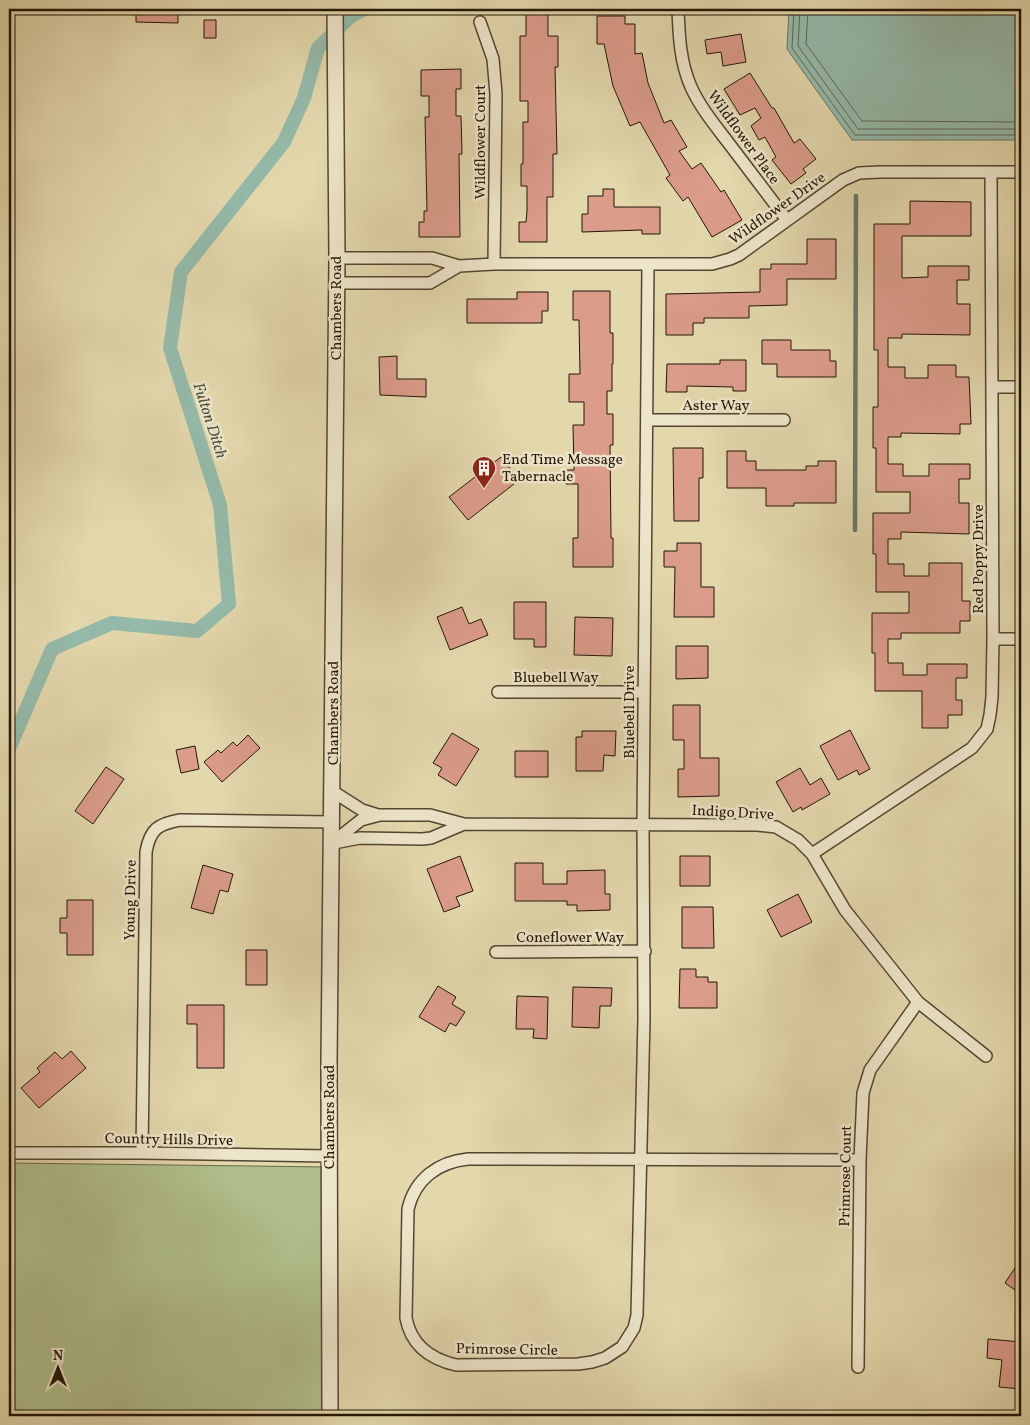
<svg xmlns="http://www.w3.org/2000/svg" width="1030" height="1425" font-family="Vollkorn,serif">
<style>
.green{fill:#b0bf8c;stroke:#6a6a4a}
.water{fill:#95baaa;stroke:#677869}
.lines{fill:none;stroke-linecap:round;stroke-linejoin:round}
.shore{stroke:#5c6858;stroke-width:1}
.stream{stroke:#677869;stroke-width:4.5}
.canal{stroke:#95baaa;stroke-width:14}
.building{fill:#db9c8a;stroke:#231607}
.minor-casing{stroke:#534630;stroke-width:14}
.tertiary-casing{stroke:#534630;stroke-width:18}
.minor{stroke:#ede5c9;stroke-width:11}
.tertiary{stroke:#ede5c9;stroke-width:15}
.labels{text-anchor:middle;stroke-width:5;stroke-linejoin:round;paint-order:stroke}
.street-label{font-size:15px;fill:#231607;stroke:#ede5c9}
.poi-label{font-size:15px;fill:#231607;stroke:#ede5c9;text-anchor:start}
.water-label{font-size:16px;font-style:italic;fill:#4b4f40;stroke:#ede5c9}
</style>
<rect width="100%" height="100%" fill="#e3d7ac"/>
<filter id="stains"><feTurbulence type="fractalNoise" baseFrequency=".004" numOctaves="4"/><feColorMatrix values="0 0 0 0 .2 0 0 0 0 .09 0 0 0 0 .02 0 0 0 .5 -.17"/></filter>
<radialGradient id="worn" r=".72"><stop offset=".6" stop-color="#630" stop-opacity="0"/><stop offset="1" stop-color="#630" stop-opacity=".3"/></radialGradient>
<!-- green -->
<path class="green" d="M9,1163L328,1167L332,1416H9Z"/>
<!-- water -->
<path class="water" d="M789,9H1021V140H852L787,49Z"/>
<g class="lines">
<!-- shore -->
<path class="shore" d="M794,9L792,48L855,135H1021
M800,9L798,46L858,129H1021
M808,9L806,44L862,121L1021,122"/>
<!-- stream -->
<path class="stream" d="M855,530L856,196"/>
<!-- canal -->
<path class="canal" d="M9,749L52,649L112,623L197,631L229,604L220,505L170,348L181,272L284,142L304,98L318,48L351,16L364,9"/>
</g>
<!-- building -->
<path class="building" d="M526,9H548V36H558V67H555L557,154H553V197H547V242H519V222H526L527,211V186H521V164H523V122H528V101H520V36H526Z
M136,11L178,12V23L136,22Z
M597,16H625V24H635V54L642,53L648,83L664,123L671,120L687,147L679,151L692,169L701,163L721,192L724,190L742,220L712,237L688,197L683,201L666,178L670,175L640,122L630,126L613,86L604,44H597Z
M204,20H216V38H204Z
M741,34L746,62L723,66L721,52L707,54L705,40Z
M461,69V89H456V116H461L462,154H459L460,237H419V222H424V211H427L425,117H429V96H421V70Z
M750,73L772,108H774L794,143L800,139L816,159L803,169L806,173L791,184L772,160L776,157L765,137L759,140L751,126L761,118L755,108L740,115L724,89Z
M603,189H614V207H660V234H642V230L582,232V214H588V196H603Z
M910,201L971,202V236H902V278L928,277V266H969V280H957V304H970V335L902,334V338H888V367H905V378H928V365H956V377H969L971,424H960V434L901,433V437H888V464H903V476H929V464H970V479H959V503H969V534L901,532V539H888V564H904V576H929V563H962V601H970V621H960V633H901V639H888V663H903V675H927V664H967V678H956V700H962V715H948V728H922V691H875V653H872V613H909V592H876V554H873V513H910V492H876V448H873V407H878V350H874V224H910Z
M807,239H836V279H787V305L749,306V318H704V323H693V335H666V294L760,292V269H771V264H807Z
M573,291H610V333H613V364H612V391H607V414H613V445H610L611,538H613V567H573V538H578V484H566V470H574L573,425H584V402H569V374H580L579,320H573Z
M517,292H548V311H542V323H467V299H517Z
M762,340H791V350H830V361H836V377H777V364H762Z
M397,356V379H426V397L380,395L379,357Z
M720,360H746V391H733V387L687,386V392H666L667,364H720Z
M673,448H703V478H699V521H674Z
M727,451H746V461H756V470H806V466H818V461H836V503H794V506H766V488H727Z
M501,457L519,480L468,520L449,497Z
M677,543H701V587H714V617H674L675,567H664V551H677Z
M514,602H546V647H534V639H514Z
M462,607L469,624L481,619L488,635L450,650L437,617Z
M575,617L613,618L612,656L574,655Z
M676,646H708V678L676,679Z
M673,705H700V758H719V796L678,797V769H684V740H673Z
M850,730L870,769L859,775L857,770L838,780L820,746Z
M582,731H616L615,756L604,755L603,771H576V737H582Z
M452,733L479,749L456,786L438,775L442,768L433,763Z
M248,735L260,748L222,782L204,762L218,750L221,753L233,742L237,746Z
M195,746L199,769L181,773L176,750Z
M515,751H548V777H515Z
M106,767L124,779L93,824L75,811Z
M800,768L810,785L821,778L830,794L802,810L801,807L793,812L776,782Z
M460,856L473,891L456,897L460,906L444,912L427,869Z
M680,856H710V886H680Z
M515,863H543V884H567V871L605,870V894H610V910L577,911V905H567V901H515Z
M203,865L233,874L228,892L220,890L213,914L191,908Z
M798,894L812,922L781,937L767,910Z
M67,900H93V955H67V933H60V918H67Z
M682,907H713L714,948H682Z
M246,950H267V985H246Z
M680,969H696V977H708V982H717V1008H679Z
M438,986L456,997L452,1004L465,1012L456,1026L450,1023L445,1032L419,1017Z
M573,987L612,988L611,1006H600L599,1028L572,1027Z
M517,996L548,997L547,1039L533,1038L534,1029H516Z
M187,1005H224V1068H197V1024H187Z
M71,1051L86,1068L39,1108L21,1088L40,1072L37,1068L55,1052L62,1059Z
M1021,1259V1294L1005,1283Z
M988,1339L1021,1342V1389L999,1387L1002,1360L987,1358Z"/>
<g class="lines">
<!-- minor casing -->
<g class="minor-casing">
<path id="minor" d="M678,9C679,36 680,62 691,87C700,107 714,124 727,141C747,167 767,194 787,220
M480,22L493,59L496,94L494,264
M337,258H432L459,266L494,264H712L730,259L739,255L843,180L859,173L880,172H1021
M648,265L643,824L644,1018L637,1315L634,1328L622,1347L605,1358L592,1362L578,1364L456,1365C430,1359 411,1345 406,1318L408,1209C415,1179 438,1162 468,1159L860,1160
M336,283H430L459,266
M992,387H1021
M647,420H784
M993,639H1021
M498,692H644
M332,791L362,810L378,815
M332,843L361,820L380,815H430L464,824L757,825L776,827L798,840L812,854L845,910L918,1002L986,1056
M334,843L360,838L422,839L431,838L464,824
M812,854L972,748L987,729L990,715L992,697L993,639L991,172
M496,952L645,951
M9,1153H142L328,1156
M142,1153L146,852C150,829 158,824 180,820L332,822
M858,1367L860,1160L863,1093L870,1070L918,1002"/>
</g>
<!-- tertiary casing -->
<g class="tertiary-casing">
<path id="tertiary" d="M330,1416L329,1062L337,258L335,9"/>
</g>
<!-- minor -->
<use href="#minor" class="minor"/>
<!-- tertiary -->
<use href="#tertiary" class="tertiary"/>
</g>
<!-- icons -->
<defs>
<g id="building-pin" transform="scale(1.25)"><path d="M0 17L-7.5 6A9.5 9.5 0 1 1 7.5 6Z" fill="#8f2418" stroke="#ede5c9"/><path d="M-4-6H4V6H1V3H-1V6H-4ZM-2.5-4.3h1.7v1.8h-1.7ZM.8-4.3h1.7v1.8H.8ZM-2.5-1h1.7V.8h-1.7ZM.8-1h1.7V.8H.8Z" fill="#fff"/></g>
</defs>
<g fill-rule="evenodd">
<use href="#building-pin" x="484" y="468"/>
</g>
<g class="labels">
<!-- street labels -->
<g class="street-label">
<text transform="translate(744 137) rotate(54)" y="5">Wildflower Place</text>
<text transform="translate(480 142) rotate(-90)" y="5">Wildflower Court</text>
<text transform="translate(777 208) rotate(-35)" y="5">Wildflower Drive</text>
<text transform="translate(336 308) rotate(-90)" y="5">Chambers Road</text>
<text x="716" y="410">Aster Way</text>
<text transform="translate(978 559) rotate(-90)" y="5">Red Poppy Drive</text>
<text x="556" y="682">Bluebell Way</text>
<text transform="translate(629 712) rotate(-90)" y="5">Bluebell Drive</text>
<text transform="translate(333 713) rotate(-90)" y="5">Chambers Road</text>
<text transform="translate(733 812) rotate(3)" y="5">Indigo Drive</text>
<text transform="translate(130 900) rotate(-89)" y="5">Young Drive</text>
<text x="570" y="942">Coneflower Way</text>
<text transform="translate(329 1117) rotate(-90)" y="5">Chambers Road</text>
<text transform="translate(169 1139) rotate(1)" y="5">Country Hills Drive</text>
<text transform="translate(845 1176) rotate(-89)" y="5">Primrose Court</text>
<text transform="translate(507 1349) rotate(1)" y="5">Primrose Circle</text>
</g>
<!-- poi labels -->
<g class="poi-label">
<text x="502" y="464">End Time Message<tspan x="502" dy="17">Tabernacle</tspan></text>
</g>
<!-- water labels -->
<g class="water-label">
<text transform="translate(211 420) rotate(72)" y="6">Fulton Ditch</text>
</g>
</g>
<!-- margin -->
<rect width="1030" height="1425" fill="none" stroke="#e3d7ac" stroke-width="30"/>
<rect x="10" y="10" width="1010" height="1405" fill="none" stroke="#231607" stroke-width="2.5"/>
<rect x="15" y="15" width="1000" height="1395" fill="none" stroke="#231607"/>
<!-- north arrow -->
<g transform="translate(58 1368)" stroke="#ede5c9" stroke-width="4" paint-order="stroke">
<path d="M0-4L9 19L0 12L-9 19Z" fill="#231607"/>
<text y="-8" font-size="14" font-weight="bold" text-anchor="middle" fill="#231607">N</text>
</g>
<rect width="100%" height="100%" filter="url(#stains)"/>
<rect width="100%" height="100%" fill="url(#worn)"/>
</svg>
